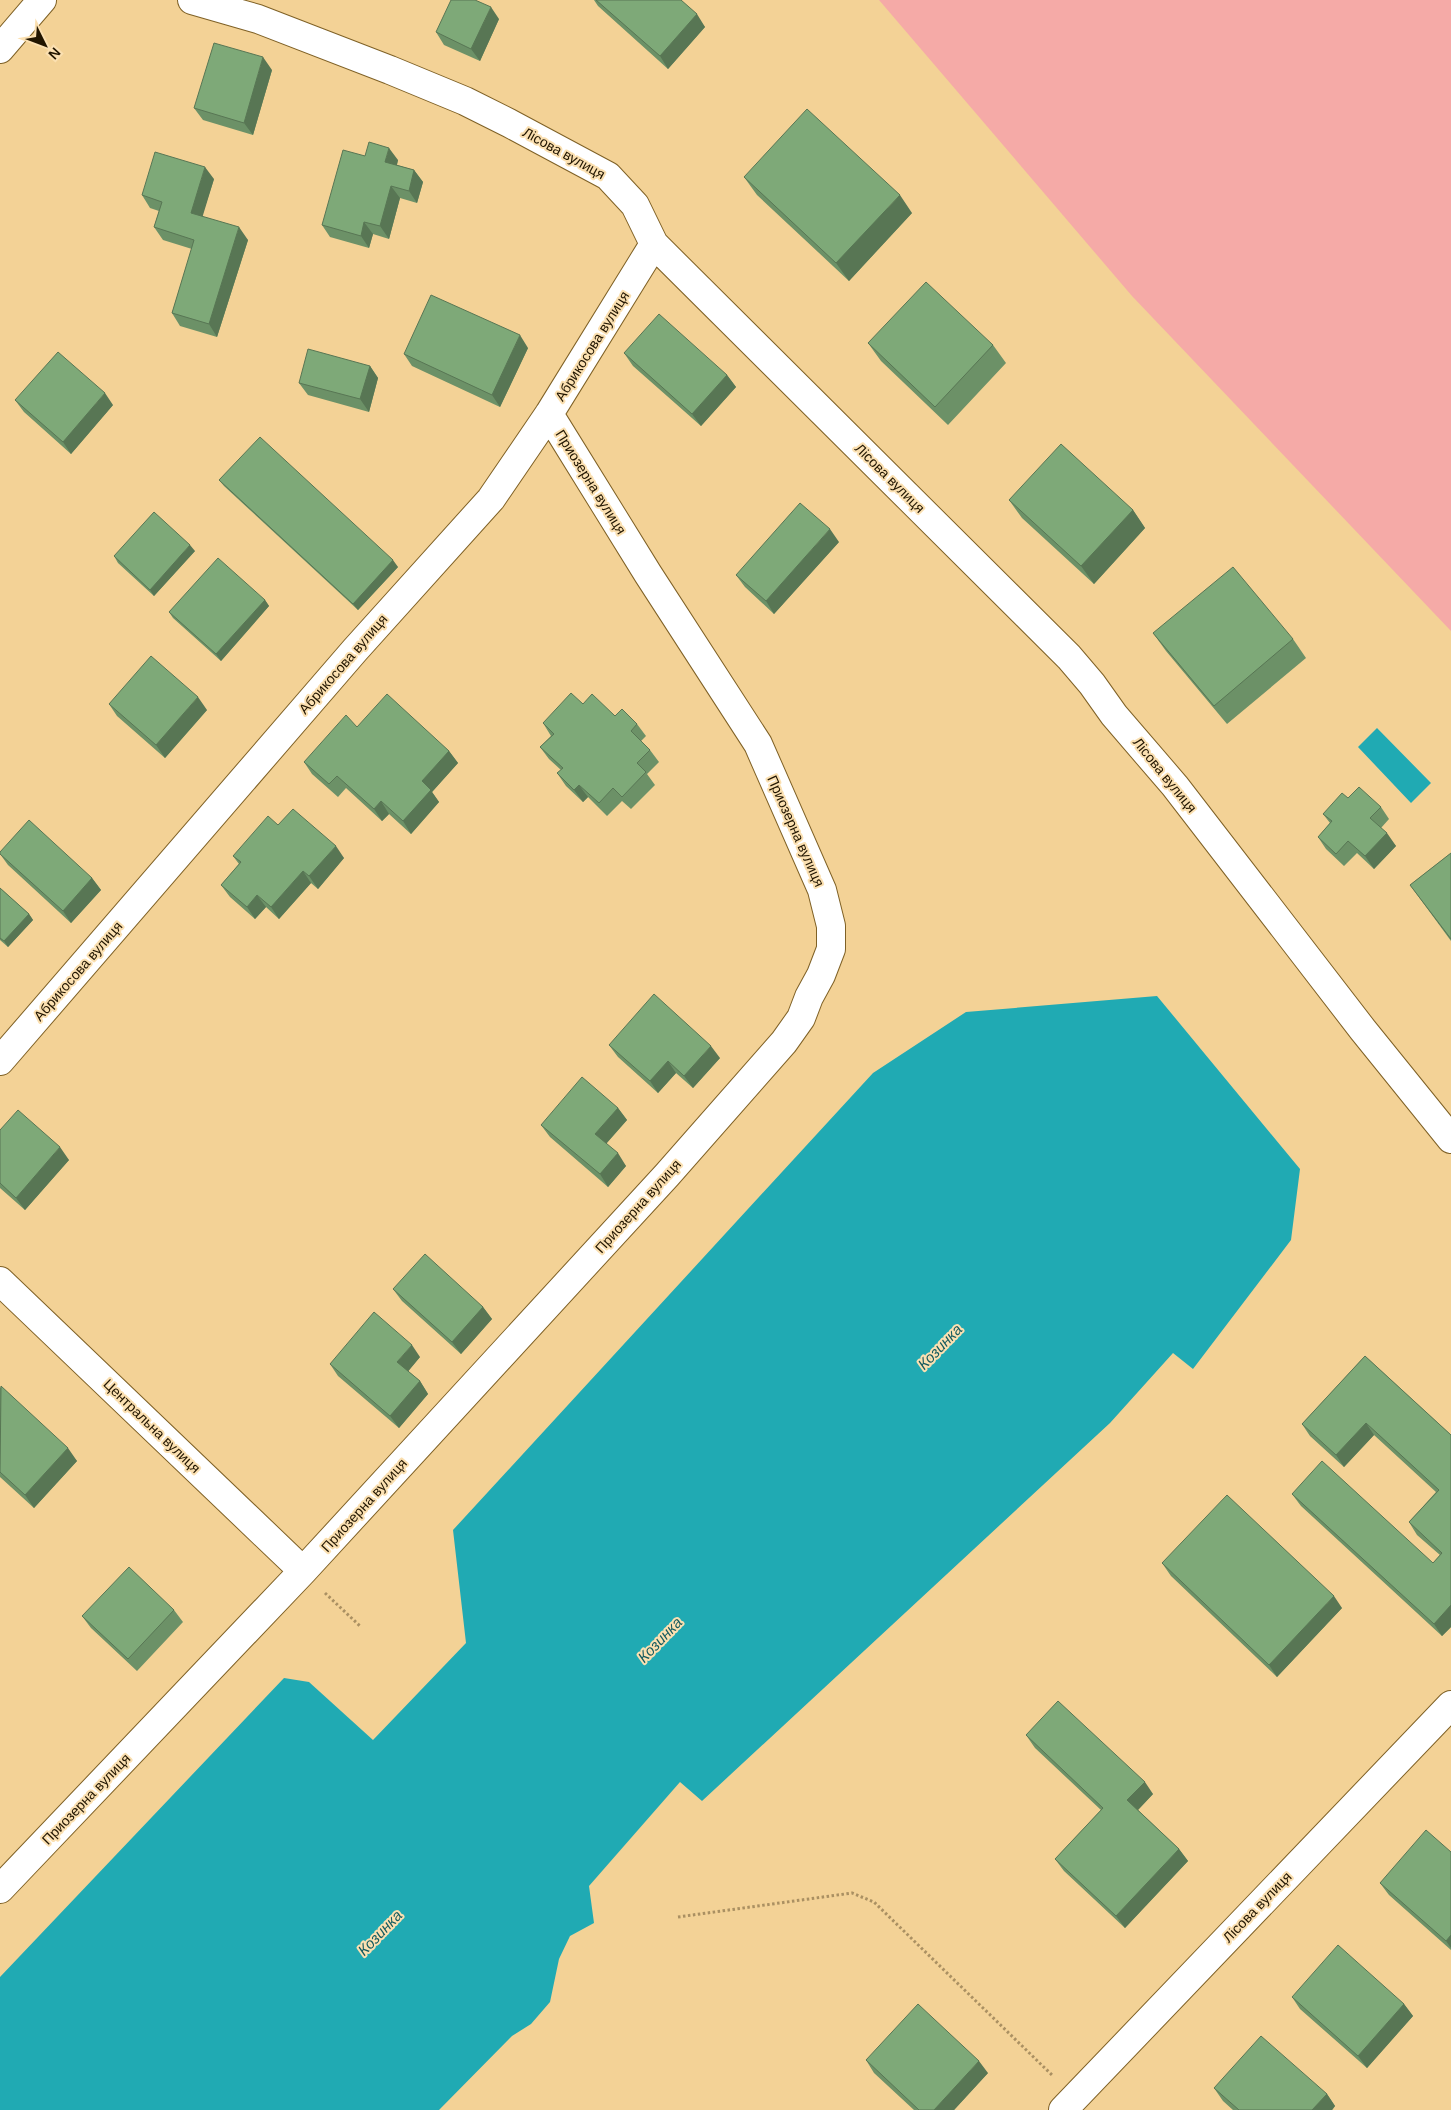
<svg xmlns="http://www.w3.org/2000/svg" width="1451" height="2110" font-family="Helvetica,sans-serif">
<style>
.green{fill:#f5aaa7}
.water{fill:#20aab3}
.lines{fill:none;stroke-linecap:round;stroke-linejoin:round}
.minor-casing{stroke:#7f6126;stroke-width:30}
.path{stroke:#aa9062;stroke-width:3;stroke-dasharray:2.5 2.5;stroke-linecap:butt}
.minor{stroke:#fff;stroke-width:28}
.wall{fill:#6c9167}
.shaded-wall{fill:#587654}
.building{fill:#7ea978;stroke:#587654}
.labels{text-anchor:middle;stroke-width:4;stroke-linejoin:round;paint-order:stroke}
.street-label{font-size:14px;fill:#211500;stroke:#fbe0b1}
.water-label{font-size:15px;font-style:italic;fill:#145a5f;stroke:#fbe0b1}
</style>
<rect width="100%" height="100%" fill="#f3d296"/>
<!-- green -->
<path class="green" d="M879,0H1451V631L1132,296Z"/>
<!-- water -->
<path class="water" d="M1377,728L1431,783L1411,803L1358,747Z
M1157,996L1300,1169L1291,1240L1193,1369L1173,1353L1110,1423L702,1801L680,1782L589,1886L594,1923L570,1936L559,1959L550,2002L531,2024L512,2036L439,2110H0V1977L284,1678L309,1682L373,1740L466,1643L453,1530L873,1073L966,1012Z"/>
<g class="lines">
<!-- minor casing -->
<g class="minor-casing">
<path id="minor" d="M192,0L258,19L390,70L465,101L509,123L608,176L635,205L654,244L1069,657L1092,684L1114,715L1175,786L1363,1030L1451,1139
M0,49L42,0
M0,1061L355,650L491,499L549,414L654,244
M0,1281L303,1571
M0,1889L303,1571L667,1175L784,1042L801,1018L809,997L821,975L831,949V926L822,890L758,744L648,574L549,414
M1063,2110L1451,1705"/>
</g>
<!-- path -->
<path class="path" d="M325,1593L361,1627
M678,1917L852,1893L874,1902L1053,2076"/>
<!-- minor -->
<use href="#minor" class="minor"/>
</g>
<!-- wall -->
<path class="wall" d="M594,0H681L705,27L668,69L598,6Z
M499,19L480,61L444,45L436,32Z
M272,70L253,135L203,120L194,108Z
M365,156L398,160L397,165L414,170L423,182L417,203L400,198L389,239L373,234L369,248L330,237L322,225Z
M744,177L912,213L849,281L757,195Z
M214,179L202,216L248,240L217,337L180,326L172,313L192,249L163,240L154,227L159,211L150,208L142,195Z
M868,343L993,345L1006,363L948,425L881,361Z
M528,348L500,407L412,366L404,354Z
M624,353L727,375L736,387L701,426L633,366Z
M370,366L378,378L369,412L308,395L299,383Z
M15,400L113,405L71,454L24,412Z
M219,480L398,567L358,610L224,486Z
M1009,500L1133,510L1145,528L1094,584L1022,518Z
M839,542L774,614L745,587L736,575Z
M195,551L154,596L118,563L114,556Z
M265,600L269,606L221,661L173,618L169,612Z
M1153,633L1293,639L1306,658L1227,724L1166,651Z
M109,704L207,710L165,758L117,716Z
M583,704L637,724L646,736L641,741L650,750L659,762L647,774L655,785L631,809L622,801L607,816L588,797L583,802L566,786L557,773L561,770L549,759L540,747L551,736L543,723Z
M357,727L449,751L458,763L432,792L439,802L411,834L389,814L382,821L346,788L338,797L312,774L304,762Z
M1348,798L1381,807L1389,819L1381,828L1396,846L1374,869L1357,853L1344,866L1326,849L1318,837L1330,823L1323,814Z
M278,825L344,858L318,889L311,883L279,919L266,907L255,919L230,897L221,885L239,864L233,856Z
M0,852L92,878L101,890L71,923L8,865L0,854Z
M1451,853V941L1410,885Z
M0,888L29,914L33,920L8,947L0,940Z
M609,1045L720,1058L693,1088L676,1073L658,1093L618,1057Z
M618,1108L627,1120L606,1144L626,1166L608,1187L550,1137L541,1125Z
M0,1130L69,1160L25,1210L0,1188Z
M393,1289L483,1307L492,1319L461,1354L402,1301Z
M1365,1356L1451,1435V1627L1442,1636L1301,1506L1292,1494L1433,1563L1440,1555L1417,1535L1409,1522L1436,1492L1374,1435L1344,1467L1310,1436L1302,1424Z
M420,1357L408,1371L420,1381L428,1394L399,1428L338,1376L330,1364Z
M0,1387L77,1461L34,1508L0,1477Z
M1162,1563L1342,1608L1277,1677L1171,1576Z
M174,1610L183,1622L137,1671L91,1628L82,1616Z
M1026,1735L1153,1794L1138,1810L1179,1849L1188,1861L1125,1928L1064,1871L1055,1859L1101,1810L1035,1748Z
M1451,1852V1950L1389,1895L1380,1883Z
M1292,1997L1404,2004L1413,2016L1367,2068L1300,2009Z
M866,2060L988,2073L954,2110H914L874,2073Z
M1214,2088L1327,2094L1335,2106L1332,2110H1233L1223,2101Z"/>
<!-- shaded-wall -->
<path class="shaded-wall" d="M491,7L499,19L480,61L471,49Z
M697,14L705,27L668,69L660,56Z
M263,57L272,70L253,135L244,123Z
M389,148L398,160L394,175L385,162Z
M205,167L214,179L200,225L191,213Z
M414,170L423,182L417,203L409,191Z
M391,186L400,198L389,239L380,226Z
M900,195L912,213L849,281L836,263Z
M364,222L373,234L369,248L361,236Z
M239,227L248,240L217,337L209,324Z
M520,335L528,348L500,407L492,395Z
M370,366L378,378L369,412L360,399Z
M727,375L736,387L701,426L692,414Z
M105,393L113,405L71,454L63,442Z
M1133,510L1145,528L1094,584L1081,566Z
M830,529L839,542L774,614L766,601Z
M190,545L195,551L154,596L150,590Z
M393,560L398,567L358,610L353,604Z
M265,600L269,606L221,661L216,654Z
M198,697L207,710L165,758L156,745Z
M449,751L458,763L432,792L439,802L411,834L403,821L422,781Z
M579,785L588,797L583,802L574,790Z
M381,801L389,814L382,821L374,809Z
M1387,833L1396,846L1374,869L1365,856Z
M336,846L344,858L318,889L309,876Z
M303,871L311,883L279,919L271,907Z
M92,878L101,890L71,923L63,911Z
M257,895L266,907L255,919L247,907Z
M29,914L33,920L8,947L4,941Z
M711,1046L720,1058L693,1088L684,1076Z
M668,1061L676,1073L658,1093L650,1081Z
M618,1108L627,1120L604,1146L595,1134Z
M60,1147L69,1160L25,1210L16,1198Z
M618,1153L626,1166L608,1187L600,1174Z
M483,1307L492,1319L461,1354L452,1342Z
M412,1345L420,1357L406,1374L397,1362Z
M420,1381L428,1394L399,1428L390,1416Z
M1366,1423L1374,1435L1344,1467L1336,1455Z
M68,1448L77,1461L34,1508L25,1495Z
M1334,1596L1342,1608L1277,1677L1269,1665Z
M1451,1605V1627L1442,1636L1434,1624Z
M1145,1782L1153,1794L1136,1812L1127,1800Z
M1179,1849L1188,1861L1125,1928L1116,1916Z
M1451,1935V1948L1446,1941Z
M1404,2004L1413,2016L1367,2068L1358,2056Z
M979,2061L988,2073L954,2110H934Z
M1327,2094L1335,2106L1332,2110H1312Z"/>
<!-- building -->
<path class="building" d="M451,0H475L491,7L471,49L436,32Z
M596,0H681L697,14L660,56Z
M214,43L263,57L244,123L194,108Z
M807,109L900,195L836,263L744,177Z
M369,142L389,148L385,162L414,170L409,191L391,186L380,226L364,222L361,236L322,225L343,150L365,156Z
M155,152L205,167L191,213L239,227L209,324L172,313L194,240L154,227L162,202L142,195Z
M926,282L993,345L935,407L868,343Z
M431,295L520,335L492,395L404,354Z
M659,314L727,375L692,414L624,353Z
M308,349L370,366L360,399L299,383Z
M58,352L105,393L63,442L15,400Z
M260,437L393,560L353,604L219,480Z
M1061,444L1133,510L1081,566L1009,500Z
M800,503L830,529L766,601L736,575Z
M154,512L190,545L150,590L114,556Z
M218,558L265,600L216,654L169,612Z
M1233,567L1293,639L1214,706L1153,633Z
M151,656L198,697L156,745L109,704Z
M571,693L583,704L592,694L615,716L622,709L637,724L631,731L650,750L637,763L646,772L622,797L613,788L599,803L579,785L574,790L557,773L563,768L540,747L554,734L543,723Z
M387,694L449,751L422,781L431,790L403,821L381,801L374,809L337,776L329,784L304,762L346,715L357,727Z
M1359,787L1381,807L1370,818L1387,833L1365,856L1348,841L1336,854L1318,837L1332,821L1323,814L1342,793L1348,798Z
M293,809L336,846L309,876L303,871L271,907L257,895L247,907L221,885L241,862L233,856L268,816L278,825Z
M29,820L92,878L63,911L0,854V852Z
M1451,853V939L1410,885Z
M0,888L29,914L4,941L0,938Z
M654,994L711,1046L684,1076L668,1061L650,1081L609,1045Z
M582,1077L618,1108L595,1134L618,1153L600,1174L541,1125Z
M18,1110L60,1147L16,1198L0,1183V1130Z
M425,1254L483,1307L452,1342L393,1289Z
M374,1312L412,1345L397,1362L420,1381L390,1416L330,1364Z
M1365,1356L1451,1435V1605L1434,1624L1292,1494L1322,1461L1433,1563L1442,1553L1409,1522L1439,1490L1366,1423L1336,1455L1302,1424Z
M1,1386L68,1448L25,1495L0,1472Z
M1227,1495L1334,1596L1269,1665L1162,1563Z
M129,1567L174,1610L128,1659L82,1616Z
M1058,1701L1145,1782L1127,1800L1179,1849L1116,1916L1055,1859L1103,1808L1026,1735Z
M1426,1830L1451,1852V1935L1446,1941L1380,1883Z
M1338,1945L1404,2004L1358,2056L1292,1997Z
M918,2004L979,2061L934,2110H919L866,2060Z
M1261,2036L1327,2094L1312,2110H1239L1214,2088Z"/>
<g class="labels">
<!-- street labels -->
<g class="street-label">
<text transform="translate(564 153) rotate(29)" y="5">Лісова вулиця</text>
<text transform="translate(592 346) rotate(-58)" y="5">Абрикосова вулиця</text>
<text transform="translate(890 478) rotate(45)" y="5">Лісова вулиця</text>
<text transform="translate(591 482) rotate(58)" y="5">Приозерна вулиця</text>
<text transform="translate(343 664) rotate(-49)" y="5">Абрикосова вулиця</text>
<text transform="translate(1165 775) rotate(51)" y="5">Лісова вулиця</text>
<text transform="translate(796 831) rotate(66)" y="5">Приозерна вулиця</text>
<text transform="translate(78 971) rotate(-49)" y="5">Абрикосова вулиця</text>
<text transform="translate(638 1206) rotate(-48)" y="5">Приозерна вулиця</text>
<text transform="translate(152 1426) rotate(44)" y="5">Центральна вулиця</text>
<text transform="translate(364 1505) rotate(-48)" y="5">Приозерна вулиця</text>
<text transform="translate(86 1799) rotate(-46)" y="5">Приозерна вулиця</text>
<text transform="translate(1257 1907) rotate(-46)" y="5">Лісова вулиця</text>
</g>
<!-- water labels -->
<g class="water-label">
<text transform="translate(940 1347) rotate(-46)" y="5">Козинка</text>
<text transform="translate(660 1640) rotate(-46)" y="5">Козинка</text>
<text transform="translate(380 1933) rotate(-46)" y="5">Козинка</text>
</g>
</g>
<!-- north arrow -->
<g transform="translate(45 45) rotate(132)" stroke="#fbe0b1" stroke-width="4" paint-order="stroke">
<path d="M0-4L9 19L0 12L-9 19Z" fill="#211500"/>
<text y="-8" font-size="14" font-weight="bold" text-anchor="middle" fill="#211500">N</text>
</g>
</svg>
